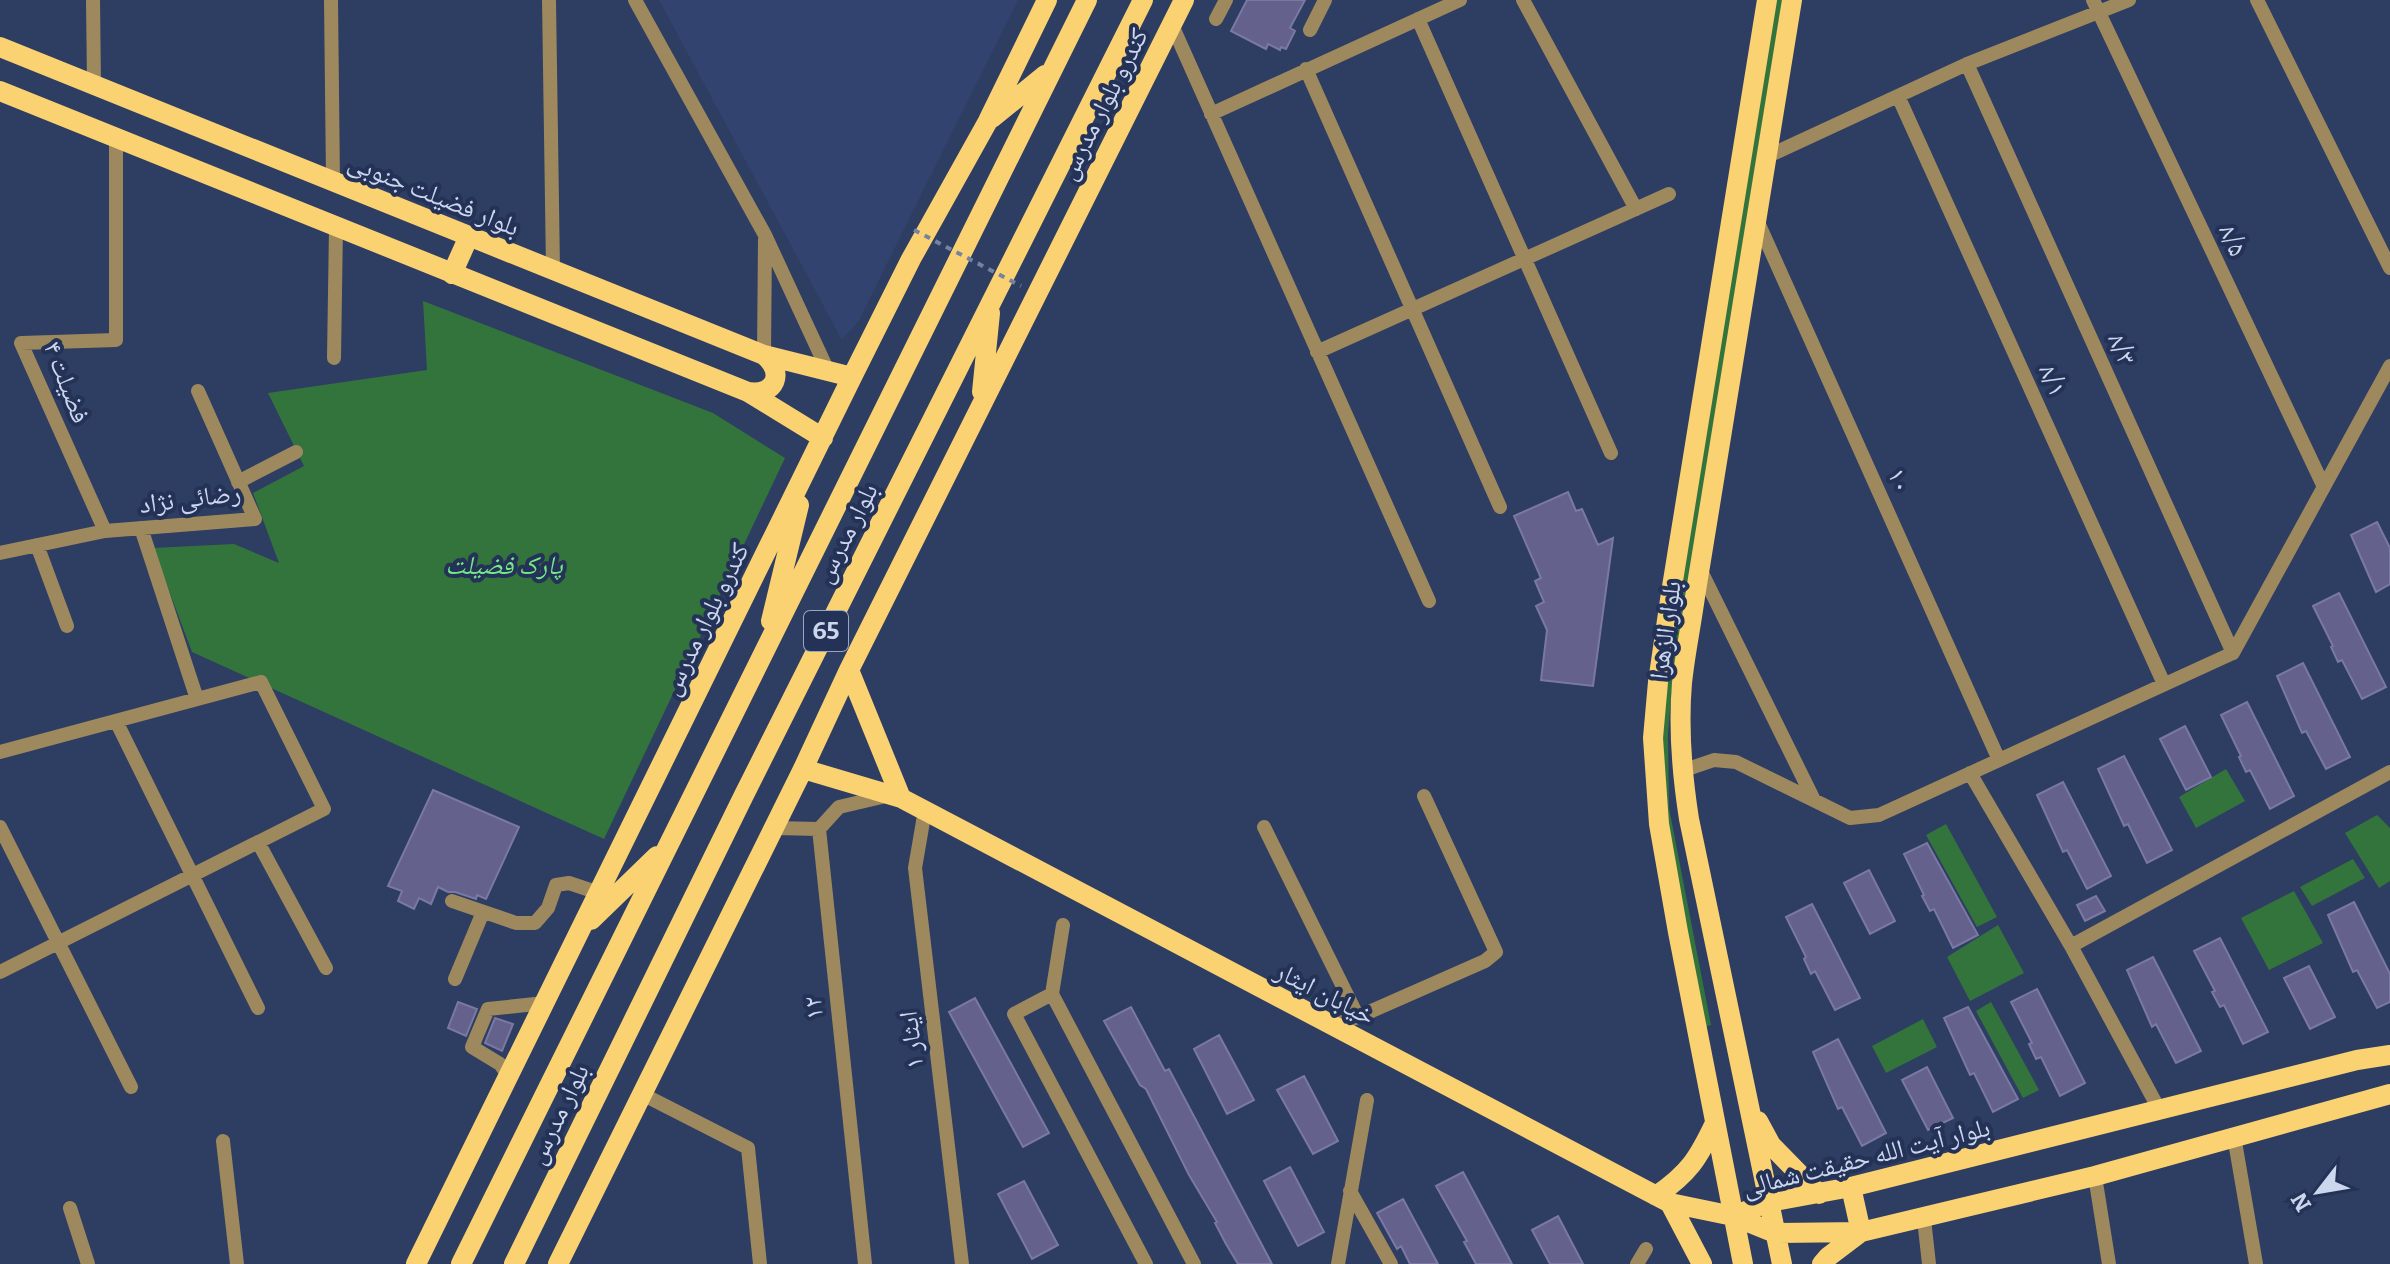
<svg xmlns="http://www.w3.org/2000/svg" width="2390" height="1264" font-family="Bitter,'Noto Naskh Arabic',serif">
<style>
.built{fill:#33436f}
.green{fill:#33743d}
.building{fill:#64618c;stroke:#7a78a4;stroke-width:2}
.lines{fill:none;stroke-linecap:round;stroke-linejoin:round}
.minor{stroke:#9d895d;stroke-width:14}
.major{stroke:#fbd272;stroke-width:20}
.path-bridge{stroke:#7582a1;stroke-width:4;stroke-dasharray:6 6;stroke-linecap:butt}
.labels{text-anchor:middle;stroke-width:8;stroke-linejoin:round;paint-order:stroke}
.shield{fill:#243257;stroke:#9aa5c0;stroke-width:2}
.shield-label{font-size:24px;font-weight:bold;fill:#ccd6ed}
.street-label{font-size:26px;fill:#ccd6ed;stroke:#243257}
.park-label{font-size:26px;font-style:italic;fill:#74ea85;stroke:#243257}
</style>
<rect width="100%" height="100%" fill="#2e3d62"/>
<!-- built -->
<path class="built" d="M659,0H1018L858,322L842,340Z"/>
<!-- green -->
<path class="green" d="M1771,0H1782L1673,675L1668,734L1669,808L1711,1025L1705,1027L1663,811L1659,747L1690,509Z
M423,301L713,413L785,458L604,839L192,652L153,548L234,544L279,563L253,493L304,466L268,393L427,370Z
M2226,769L2245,801L2196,828L2179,797Z
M2377,815L2390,828V881L2379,888L2345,833Z
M1946,824L1997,917L1977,927L1926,835Z
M2353,859L2365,878L2312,906L2300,887Z
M2294,891L2323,943L2269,970L2241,918Z
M1998,925L2024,973L1970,1001L1947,957Z
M1991,1002L2039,1090L2023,1098L1976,1011Z
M1923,1019L1937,1047L1886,1073L1872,1046Z"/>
<!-- building -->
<path class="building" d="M1247,0H1305L1290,28L1295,31L1286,49L1281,47L1280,50L1268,44L1266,49L1231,31Z
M1568,492L1576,511L1582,509L1598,545L1613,538L1593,686L1541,680L1547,630L1536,606L1544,602L1535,581L1541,578L1514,516Z
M2377,522L2390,548V584L2376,592L2351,535Z
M2339,593L2386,687L2362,699L2342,660L2338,662L2331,647L2333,646L2313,606Z
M2303,663L2350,757L2326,769L2306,731L2302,733L2277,676Z
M2247,702L2294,796L2270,809L2250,770L2246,772L2239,757L2241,756L2221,715Z
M2185,726L2211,777L2186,790L2160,739Z
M2124,756L2172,850L2147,863L2128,824L2124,826L2098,769Z
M2063,782L2111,876L2087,889L2067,850L2063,852L2037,795Z
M433,790L519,827L486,899L477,895L476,899L455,892H448L438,887L431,904L419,898L414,909L398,901L402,891L388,886Z
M1927,843L1978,935L1953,948L1934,909L1930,911L1922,896L1924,895L1904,854Z
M1869,870L1895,921L1870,934L1844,883Z
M2096,896L2105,911L2085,921L2077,905Z
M2354,902L2390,974V1002L2377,1008L2357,970L2353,972L2328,915Z
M1812,904L1860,998L1835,1010L1815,971L1811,974L1804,959L1806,957L1786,917Z
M2220,938L2268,1032L2243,1044L2224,1005L2220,1007L2212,992L2215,991L2194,951Z
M2153,957L2201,1051L2176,1063L2156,1024L2152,1027L2127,970Z
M2309,966L2335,1017L2310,1029L2284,978Z
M2037,989L2085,1083L2060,1096L2041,1057L2036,1059L2029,1044L2032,1043L2011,1002Z
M975,998L1049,1133L1023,1147L949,1012Z
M458,1002L477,1009L466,1036L448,1028Z
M1131,1007L1165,1071L1169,1069L1272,1264H1238L1226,1244L1215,1223L1217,1222L1189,1175L1146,1089L1140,1085L1104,1021Z
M1968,1007L2018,1099L1993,1112L1974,1073L1970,1075L1944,1018Z
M495,1018L513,1024L502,1051L485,1043Z
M1219,1035L1254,1100L1227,1114L1194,1049Z
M1838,1039L1886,1133L1862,1146L1842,1107L1838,1109L1813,1052Z
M1927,1067L1953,1118L1928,1130L1902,1080Z
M1304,1076L1338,1141L1313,1154L1277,1090Z
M1290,1167L1324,1232L1298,1246L1264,1181Z
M1463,1172L1501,1243L1512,1264H1476L1464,1242L1467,1241L1436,1186Z
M1024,1181L1058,1245L1032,1259L998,1194Z
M1403,1199L1438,1264H1410L1401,1246L1397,1249L1377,1213Z
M1558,1216L1583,1264H1550L1532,1230Z"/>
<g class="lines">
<!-- minor -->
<path class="minor" d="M93,0L94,85
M331,0L333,181
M549,0L553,270
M635,0L765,235L828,371
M1523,0L1636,209
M2093,0L2324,487
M2257,0L2390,268
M1216,19L1226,0
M1418,19L1611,453
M1172,25L1429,601
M1310,30L1325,0
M1967,64L2233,653
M1306,69L1500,507
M1898,96L2164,684
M1211,114L1460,0
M1766,157L1967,64L2129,0
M1757,220L1999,760
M1317,352L1669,194
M764,355L765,239
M334,358L336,227
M238,482L296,452
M141,528L197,699
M105,531L21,343L116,340V138
M37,545L67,626
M0,553L105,531L255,519L198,391
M1700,569L1814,800
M116,721L258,1008
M0,752L261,682L324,809L0,972
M1682,771L1714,760L1736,762L1850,818L1879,815L2233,653L2390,366
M1970,773L2071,946L2160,1111
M925,810L915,868L962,1264
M0,827L131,1087
M1264,827L1358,1017
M774,828L819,829
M258,842L326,968
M452,901L516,923H535L548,908L556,885L569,883L599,893
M2071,946L2390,772
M455,979L483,912
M1052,994L1063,925
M1330,1026L1358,1017L1485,961L1496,952L1424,796
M509,1076L500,1064L472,1047L488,1009L545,1003
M642,1094L748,1148L760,1264
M2234,1136L2256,1264
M223,1141L237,1264
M2095,1176L2109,1264
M1350,1191L1391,1264
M70,1208L88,1264
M1924,1219L1929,1264
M865,1264L819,829L839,807L886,796
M1146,1264L1014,1014L1052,994L1194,1264
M1338,1264L1367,1100
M1637,1264L1646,1249"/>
<!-- major -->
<path class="major" d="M0,47L764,355L852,377
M0,91L748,392L823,438
M992,118L1045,75
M452,274L469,236
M748,392C776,396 785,372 764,355
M982,392L990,313
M771,621L799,505
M849,670L901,798
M803,769L901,798L1670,1203L1733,1216L1775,1233L1861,1232L2095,1176L2390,1094
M591,920L657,856
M1758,1121L1771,1145L1819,1194
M1656,1196C1689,1173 1698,1159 1715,1123
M1670,1203L1702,1264
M1733,1216L1769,1202L1851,1187L2357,1060L2390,1055
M416,1264L852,377L911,259L988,121L1047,0
M461,1264L1087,0
M514,1264L744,795L1143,0
M558,1264L803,769L849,670L1184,0
M1743,1264L1678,932L1659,824L1653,738L1658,682L1671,593L1767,0
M1782,1264L1689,819C1682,774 1678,729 1682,683C1685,654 1691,626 1695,597L1792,0
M1822,1264L1828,1257L1861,1232L1851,1187"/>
<!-- path-bridge -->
<path class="path-bridge" d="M914,230L1021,286"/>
</g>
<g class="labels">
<!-- shield labels -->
<rect class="shield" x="804" y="611" width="44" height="40" rx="6"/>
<g class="shield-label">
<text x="826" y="639">65</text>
</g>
<!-- street labels -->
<g class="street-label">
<text transform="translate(1103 104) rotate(-63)" y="9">کندرو بلوار مدرس</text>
<text transform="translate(434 194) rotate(22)" y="9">بلوار فضیلت جنوبی</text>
<text transform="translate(2233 240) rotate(65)" y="9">۸/۵</text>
<text transform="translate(2122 349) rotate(66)" y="9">۸/۳</text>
<text transform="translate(2053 380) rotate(66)" y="9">۸/۱</text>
<text transform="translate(67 382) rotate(69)" y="9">فضیلت ۴</text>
<text transform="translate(1900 480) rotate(66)" y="9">۱۰</text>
<text transform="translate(190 498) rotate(-7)" y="9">رضائی نژاد</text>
<text transform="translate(846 533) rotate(-63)" y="9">بلوار مدرس</text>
<text transform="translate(705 619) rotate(-64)" y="9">کندرو بلوار مدرس</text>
<text transform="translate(1665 630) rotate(-82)" y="9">بلوار الزهرا</text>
<text transform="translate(1325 993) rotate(27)" y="9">خیابان ایثار</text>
<text transform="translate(813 1008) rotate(-96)" y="9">۱۲</text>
<text transform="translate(911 1040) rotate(-97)" y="9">ایثار ۱</text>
<text transform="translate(558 1114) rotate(-64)" y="9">بلوار مدرس</text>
<text transform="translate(1866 1157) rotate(-14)" y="9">بلوار آیت الله حقیقت شمالی</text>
</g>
<!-- park labels -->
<g class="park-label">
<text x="504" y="574">پارک فضیلت</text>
</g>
</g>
<!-- north arrow -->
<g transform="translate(2318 1192) rotate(239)" stroke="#243257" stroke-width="6" paint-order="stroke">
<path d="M0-6L14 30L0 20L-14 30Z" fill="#ccd6ed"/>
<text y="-12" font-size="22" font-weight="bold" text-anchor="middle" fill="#ccd6ed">N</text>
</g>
</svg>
